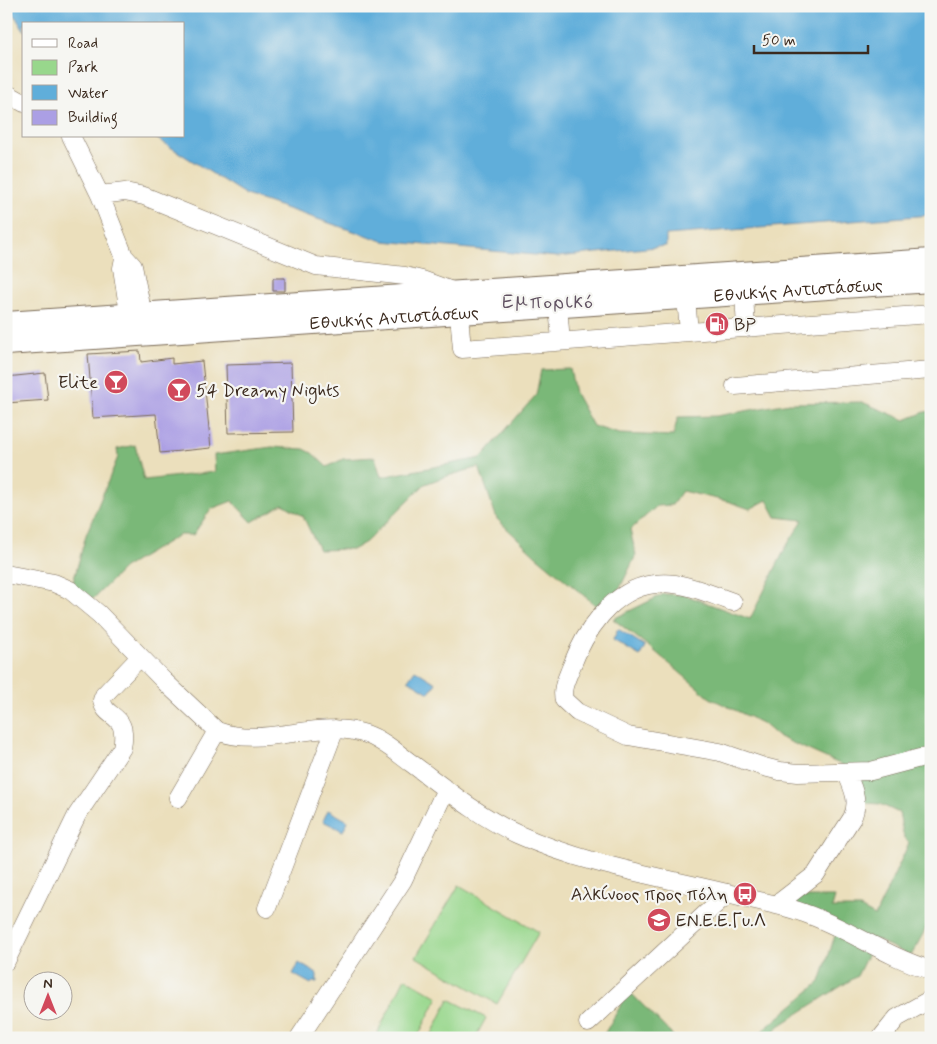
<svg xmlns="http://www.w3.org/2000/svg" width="937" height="1044" font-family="Mynerve,sans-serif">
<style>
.green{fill:#98d78c;stroke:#6a8055}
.forest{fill:#7ab878;stroke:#5a714b}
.water{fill:#60aeda;stroke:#4e6c7c}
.building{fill:#ab9fe4}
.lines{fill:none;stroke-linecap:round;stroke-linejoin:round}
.minor-casing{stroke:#796955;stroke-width:19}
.major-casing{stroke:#796955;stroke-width:24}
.minor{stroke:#fff;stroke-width:18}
.major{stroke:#fff;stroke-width:22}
.labels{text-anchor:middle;stroke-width:4.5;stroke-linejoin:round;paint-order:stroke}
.street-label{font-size:18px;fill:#3b2a1e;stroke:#f6f6f2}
.poi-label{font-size:18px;fill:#3b2a1e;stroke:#f6f6f2;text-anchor:start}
.quarter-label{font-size:20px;letter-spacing:1px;fill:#625363;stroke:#f6f6f2}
</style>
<rect width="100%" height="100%" fill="#f6f6f2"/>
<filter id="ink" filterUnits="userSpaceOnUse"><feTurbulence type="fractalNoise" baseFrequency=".02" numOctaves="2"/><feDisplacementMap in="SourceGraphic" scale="10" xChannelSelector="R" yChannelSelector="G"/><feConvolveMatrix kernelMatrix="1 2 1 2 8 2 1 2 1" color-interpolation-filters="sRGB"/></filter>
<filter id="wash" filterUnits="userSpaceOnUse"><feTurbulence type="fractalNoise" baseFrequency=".0096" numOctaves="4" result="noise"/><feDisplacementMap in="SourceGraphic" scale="20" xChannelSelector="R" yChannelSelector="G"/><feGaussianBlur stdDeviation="1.12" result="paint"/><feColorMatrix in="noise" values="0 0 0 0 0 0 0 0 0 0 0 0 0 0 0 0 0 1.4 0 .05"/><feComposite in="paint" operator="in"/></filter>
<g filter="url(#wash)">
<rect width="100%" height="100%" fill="#ebdfbc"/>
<!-- green -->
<path class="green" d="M459,885L539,932L497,1004L416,957Z
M405,978L438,997L417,1038H375Z
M449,999L486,1018L475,1038H430Z"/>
<!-- forest -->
<path class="forest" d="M570,369L575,393L593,426L619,434L673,436L678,417L717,416L789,403L862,402L905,420L925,412L931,411V919L911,956L875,939L857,976L779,1026L768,1038H754L820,982L839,923L786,902L795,894L802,897H835L832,908H860L875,916L909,843L904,838L899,813L880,804L867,803L845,783L842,765L777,736L762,723L710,698L652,649L613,619L664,594L685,595L750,619L786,547L803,520L776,517L767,500L750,509L730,502L682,491L672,505L657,506L630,530L636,555L619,590L600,609L535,555L497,519L479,467L444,477L425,484L366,542L354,549L319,550L303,516L283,504L252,522L232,501L211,509L193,535H179L124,568L93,599L71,590L86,535L118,457L117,449L135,445L144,480L215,472L214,455L272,447L304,449L312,453L327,467L343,459L375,457L381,477L481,458L536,395L541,370Z
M629,991L675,1038H602Z"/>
<!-- water -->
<path class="water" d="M9,6H931V215L666,235V246L557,257L383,241L246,195L153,136H184V24H24V31Z
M618,629L645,646L640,656L613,640Z
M415,670L436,683L429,693L408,680Z
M328,810L348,821L343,831L323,821Z
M299,963L317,974V982H313L311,984L293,974Z"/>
<g id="blocks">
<!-- building -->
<path class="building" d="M273,278H285V291H273Z
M140,351L141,362L172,358V364L202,361L211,448L160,453L156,414L93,418L88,354Z
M291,363L293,432L228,433L226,365Z
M45,373L48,400L6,403V377Z"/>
</g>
</g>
<g filter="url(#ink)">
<use href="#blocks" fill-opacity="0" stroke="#796955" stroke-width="1"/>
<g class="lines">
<!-- minor casing -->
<g class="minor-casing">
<path id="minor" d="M6,93L24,103
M71,136L100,195L124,256L133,266L145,325
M100,195L125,192L144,196L316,266L405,276L422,280L452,291
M124,258L122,268L131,326
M744,294L746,328
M686,298L689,332
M558,307L561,341
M459,314L462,349L931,314
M735,386L931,370
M6,574L54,583L70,590L99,614L164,681L217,731C265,749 317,718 366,734C383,740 397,753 411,763C446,789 478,816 517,834C592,868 676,879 755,900C772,904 788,907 804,913C848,928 886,957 931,970
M733,602C709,594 681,580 655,584C611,589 584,633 570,670C566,680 561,690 564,700L577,712L628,736L720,752L764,767L780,771L798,773L871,771L920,758L931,757
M178,798L217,731
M776,905L816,874L852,818C860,802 853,788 846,772
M267,908L335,729
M6,961L77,815L122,748C129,711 105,721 102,700L104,695L140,657
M588,1023L728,893
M299,1038L403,880L446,789
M881,1038L897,1018L931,999"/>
</g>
<!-- major casing -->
<g class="major-casing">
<g id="major">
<path d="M6,323L931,260"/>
<path id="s1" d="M6,344L931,281"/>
</g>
</g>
<!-- minor -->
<use href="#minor" class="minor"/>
<!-- major -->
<use href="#major" class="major"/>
</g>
</g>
<!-- icons -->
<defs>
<g id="fuel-disc" transform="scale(1.25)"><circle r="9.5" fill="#d1495b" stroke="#f6f6f2"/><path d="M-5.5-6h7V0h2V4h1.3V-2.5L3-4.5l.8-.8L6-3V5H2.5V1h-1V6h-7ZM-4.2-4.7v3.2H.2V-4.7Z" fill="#fff"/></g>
<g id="bar-disc" transform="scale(1.25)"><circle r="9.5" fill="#d1495b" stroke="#f6f6f2"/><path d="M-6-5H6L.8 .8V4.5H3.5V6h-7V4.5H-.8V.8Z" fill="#fff"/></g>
<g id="bus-disc" transform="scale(1.25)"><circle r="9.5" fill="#d1495b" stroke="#f6f6f2"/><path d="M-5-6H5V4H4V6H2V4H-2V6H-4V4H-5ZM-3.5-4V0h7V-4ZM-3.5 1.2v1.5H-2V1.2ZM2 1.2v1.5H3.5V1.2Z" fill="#fff"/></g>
<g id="school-disc" transform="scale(1.25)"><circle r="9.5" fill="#d1495b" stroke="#f6f6f2"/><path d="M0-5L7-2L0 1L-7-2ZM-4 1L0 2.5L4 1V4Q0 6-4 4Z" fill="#fff"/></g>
</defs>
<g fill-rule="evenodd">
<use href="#fuel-disc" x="717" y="324"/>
<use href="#bar-disc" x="116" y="382"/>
<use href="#bar-disc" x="179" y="390"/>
<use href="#bus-disc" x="745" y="894"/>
<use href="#school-disc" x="659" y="920"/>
</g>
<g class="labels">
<!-- street labels -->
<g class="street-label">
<text dy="6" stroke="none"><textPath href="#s1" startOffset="794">Εθνικής Αντιστάσεως</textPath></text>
<text dy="6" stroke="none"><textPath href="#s1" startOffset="389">Εθνικής Αντιστάσεως</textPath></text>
</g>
<!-- poi labels -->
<g class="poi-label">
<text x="734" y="330">BP</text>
<text x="98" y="388" text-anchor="end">Elite</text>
<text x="196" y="396">54 Dreamy Nights</text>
<text x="728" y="900" text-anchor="end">Αλκίνοος προς πόλη</text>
<text x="676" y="926">ΕΝ.Ε.Ε.Γυ.Λ</text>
</g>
<!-- quarter labels -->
<g class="quarter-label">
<text x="548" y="308">Εμπορικό</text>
</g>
</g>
<!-- margin -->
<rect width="937" height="1044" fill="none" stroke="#f6f6f2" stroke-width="25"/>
<!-- legend -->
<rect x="22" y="22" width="162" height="115" fill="#f6f6f2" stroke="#aba49d"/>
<rect x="32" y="39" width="25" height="8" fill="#ffffff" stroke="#aba49d"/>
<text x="68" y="48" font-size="15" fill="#3b2a1e">Road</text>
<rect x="32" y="60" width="25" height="15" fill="#98d78c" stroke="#aba49d"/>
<text x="68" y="72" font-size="15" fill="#3b2a1e">Park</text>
<rect x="32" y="85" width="25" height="15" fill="#60aeda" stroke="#aba49d"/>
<text x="68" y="98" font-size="15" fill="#3b2a1e">Water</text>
<rect x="32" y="110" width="25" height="15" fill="#ab9fe4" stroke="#aba49d"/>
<text x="68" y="122" font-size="15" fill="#3b2a1e">Building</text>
<!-- north arrow -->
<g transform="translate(48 996)"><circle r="24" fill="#f6f6f2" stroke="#aba49d"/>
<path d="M0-4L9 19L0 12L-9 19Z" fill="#d1495b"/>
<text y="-8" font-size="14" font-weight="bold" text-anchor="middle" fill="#3b2a1e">N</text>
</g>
<!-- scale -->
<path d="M754 45v8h114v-8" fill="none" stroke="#3b2a1e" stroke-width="2.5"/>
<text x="762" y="45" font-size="15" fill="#3b2a1e" stroke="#f6f6f2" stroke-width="4" paint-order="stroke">50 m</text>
</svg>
